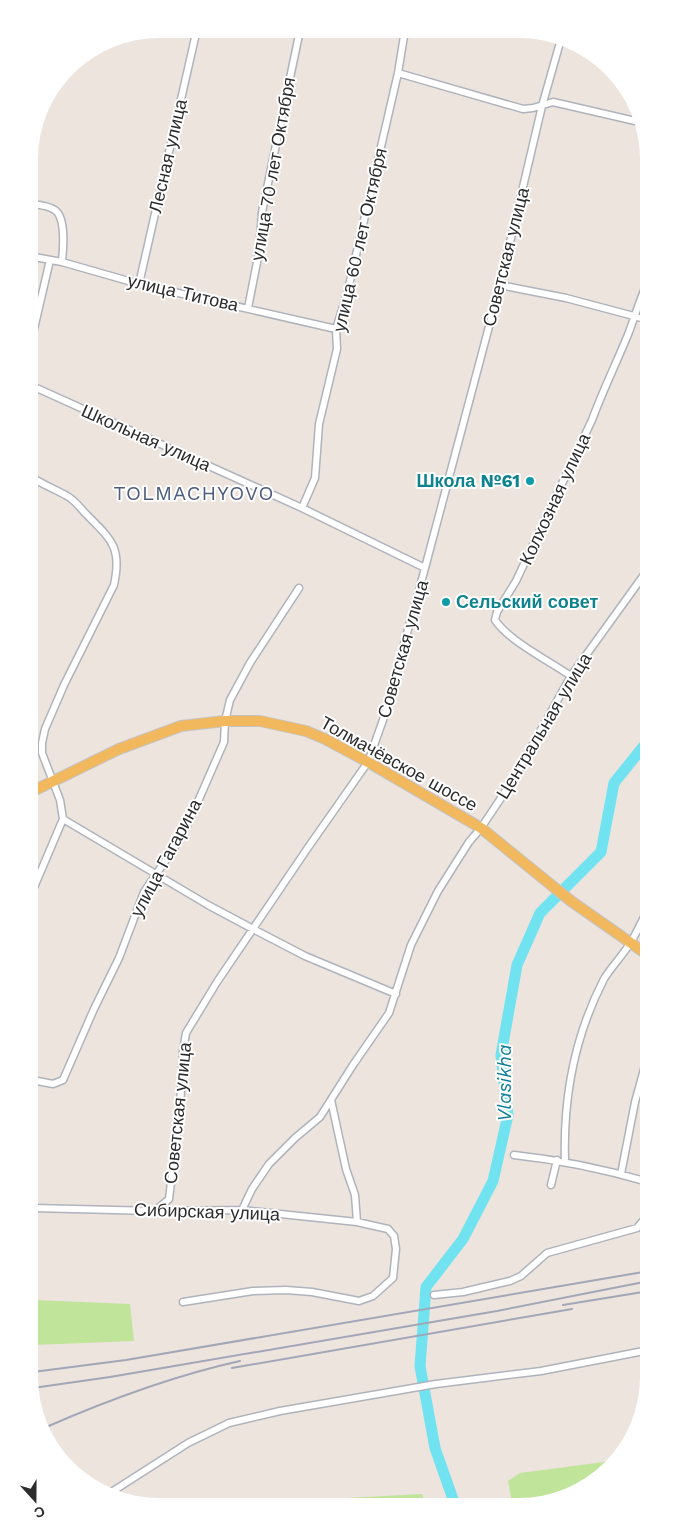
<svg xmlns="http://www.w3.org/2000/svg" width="678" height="1535" font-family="'Work Sans',sans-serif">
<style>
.green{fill:#bfe49a}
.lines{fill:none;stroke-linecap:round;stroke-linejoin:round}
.river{stroke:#70e2f0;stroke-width:11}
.street-casing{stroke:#aeb3bc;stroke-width:9}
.primary-casing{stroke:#c4c4c4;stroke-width:12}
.street{stroke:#fff;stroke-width:6}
.primary{stroke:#f2b85e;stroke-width:10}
.rail{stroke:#a0a7b6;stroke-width:2}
.culture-dot{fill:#0f9aa8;stroke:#fff;stroke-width:2}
.labels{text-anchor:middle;stroke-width:4;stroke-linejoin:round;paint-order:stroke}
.street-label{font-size:18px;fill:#2c2c2c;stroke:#fff}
.culture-label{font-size:18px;font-weight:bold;fill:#0d838f;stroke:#fff;text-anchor:end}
.water-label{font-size:19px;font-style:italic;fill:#0c7e98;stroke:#fff}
.quarter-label{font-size:20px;letter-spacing:1px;fill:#4b5c7d;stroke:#fff}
</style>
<rect width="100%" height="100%" fill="#ede4de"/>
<!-- green -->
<path class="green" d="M33,1300L130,1304L134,1341L33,1345Z
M619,1460L554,1502H512L508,1481L520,1473Z
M422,1494L425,1502L311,1503L310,1500Z"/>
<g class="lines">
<!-- river -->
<path class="river" d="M454,1502L435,1448L420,1366L426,1287L463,1239L493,1181L508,1115L501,1055L517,965L540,913L601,852L614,783L647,742"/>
<!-- street casing -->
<g class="street-casing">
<path id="street" d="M398,73L523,109L533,108L553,102L644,123
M29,203C36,205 46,205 53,209C67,215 63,250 62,262
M29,256L62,262L139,284L336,329
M139,284L197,29
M500,285L566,298L645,319
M248,308L259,252L262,212L300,30
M30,346L50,260
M30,385L302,508L425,568
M30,476C41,484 55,489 67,496C75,500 81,509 87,515C112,540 122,548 114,585L64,685L45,729L42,743V753L60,800L63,819L32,892
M302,508L315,478L319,424L337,349L336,329L347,294L398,73L405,30
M571,676C549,661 509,641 495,620L497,612L516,581L592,420C603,390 617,362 629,332C634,318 639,303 645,288
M63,819L208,905L253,929L305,956L396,994
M32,1080L53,1084L63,1080L94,1009L119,958L144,892L176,845L189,822L224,742L225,721L230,700L250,663L299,588
M331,1100L346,1169L355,1195L357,1222
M514,1155C560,1160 604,1169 648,1182
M565,1162C563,1099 575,1035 604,979C612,966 623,955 631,942C637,932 642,921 647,911
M621,1174L635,1102L648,1055
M551,1185L557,1160
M33,1208L155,1211L242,1210L357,1222L388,1229L394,1236L396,1249L393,1278L373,1296L359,1301L312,1292L286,1290L253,1291L183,1302
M242,1210L252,1189L269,1164L295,1138L320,1117L353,1065L389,1013L411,945L438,891L469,842L481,828L513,780L571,676L646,572
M155,1211L169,1199L180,1108L183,1051L186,1033L217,982L307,849L368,762L383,720L425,568L500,285L542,106L561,39
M434,1295L463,1292L510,1281L521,1276L547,1253L637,1228L648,1215
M110,1493L188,1443L229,1423L280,1411L436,1384L541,1371L649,1350"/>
</g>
<!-- primary casing -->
<g class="primary-casing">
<path id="primary" d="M31,792L119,749L181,726L225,721H260L306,731L325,739L368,762L481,828L571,901L648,955"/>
</g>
<!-- street -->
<use href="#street" class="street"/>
<!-- primary -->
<use href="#primary" class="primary"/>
<!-- rail -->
<path class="rail" d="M563,1305L649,1291
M232,1368L572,1309
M33,1372L126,1360L649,1271
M33,1388L110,1377L497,1311L649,1281
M44,1428C108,1400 172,1376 240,1361"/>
</g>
<!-- markers -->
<g class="culture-dot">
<circle cx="530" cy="481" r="5"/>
<circle cx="446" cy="602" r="5"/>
</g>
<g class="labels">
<!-- street labels -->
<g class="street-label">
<text transform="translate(168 156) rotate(-77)" y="6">Лесная улица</text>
<text transform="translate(273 169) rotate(-80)" y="6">улица 70 лет Октября</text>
<text transform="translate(360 240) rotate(-77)" y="6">улица 60 лет Октября</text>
<text transform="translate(506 257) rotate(-76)" y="6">Советская улица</text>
<text transform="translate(183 293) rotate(13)" y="6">улица Титова</text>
<text transform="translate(146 438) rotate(24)" y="6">Школьная улица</text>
<text transform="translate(555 499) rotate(-65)" y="6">Колхозная улица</text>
<text transform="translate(403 649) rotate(-74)" y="6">Советская улица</text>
<text transform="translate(544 726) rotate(-59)" y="6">Центральная улица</text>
<text transform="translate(399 764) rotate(29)" y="6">Толмачёвское шоссе</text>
<text transform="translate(166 858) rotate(-62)" y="6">улица Гагарина</text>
<text transform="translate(178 1113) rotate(-84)" y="6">Советская улица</text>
<text transform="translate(207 1212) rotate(2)" y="6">Сибирская улица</text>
</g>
<!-- culture labels -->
<g class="culture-label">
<text x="520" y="487">Школа №61</text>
<text x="456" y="608" text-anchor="start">Сельский совет</text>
</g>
<!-- water labels -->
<g class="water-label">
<text transform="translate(504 1083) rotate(-90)" y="7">Vlasikha</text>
</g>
<!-- quarter labels -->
<g class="quarter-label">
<text x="194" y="500">TOLMACHYOVO</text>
</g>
</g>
<!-- crop -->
<path d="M0 0H678V1535H0ZM159 38H519A121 121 0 0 1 640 159V1377A121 121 0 0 1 519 1498H159A121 121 0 0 1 38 1377V159A121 121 0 0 1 159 38Z" fill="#fff" fill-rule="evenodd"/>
<!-- north arrow -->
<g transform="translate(35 1500) rotate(159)" stroke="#ffffff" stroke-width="4" paint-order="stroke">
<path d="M0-4L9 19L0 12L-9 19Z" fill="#2c2c2c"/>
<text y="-8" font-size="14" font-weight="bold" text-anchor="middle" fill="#2c2c2c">С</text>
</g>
</svg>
